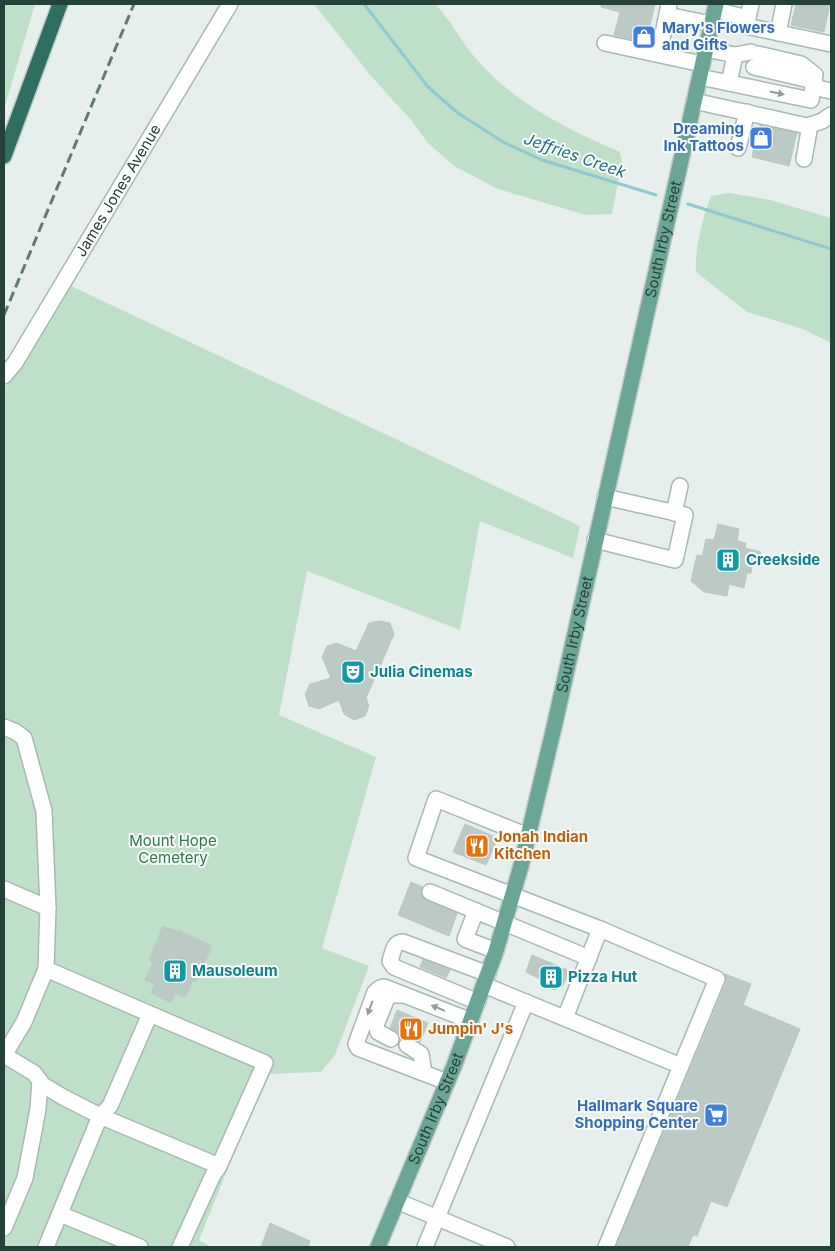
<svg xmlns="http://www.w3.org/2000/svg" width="835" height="1251" font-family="Inter,sans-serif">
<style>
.green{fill:#bfe0c8}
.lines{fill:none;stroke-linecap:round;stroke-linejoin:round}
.stream{stroke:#8ec9d4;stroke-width:3}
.building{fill:#bbcac4;stroke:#b8c9c2}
.minor-casing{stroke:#a8b8b2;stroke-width:18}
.major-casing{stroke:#c2cac8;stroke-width:18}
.highway-casing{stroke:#c2cac8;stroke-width:18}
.minor{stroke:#fff;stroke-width:15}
.major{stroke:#6aa596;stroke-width:15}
.highway{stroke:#2f6f62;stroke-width:15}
.rail{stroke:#5f7d75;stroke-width:3;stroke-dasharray:10 5;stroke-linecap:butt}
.oneway{fill:#92a09c}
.labels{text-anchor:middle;stroke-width:4;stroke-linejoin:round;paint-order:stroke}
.shop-label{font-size:15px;font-weight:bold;fill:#366cbe;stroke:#f7fbf9;text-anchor:end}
.street-label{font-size:15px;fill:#24423a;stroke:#f7fbf9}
.culture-label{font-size:15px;font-weight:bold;fill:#0d838f;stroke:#f7fbf9;text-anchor:start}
.food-label{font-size:15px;font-weight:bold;fill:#c56008;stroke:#f7fbf9;text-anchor:start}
.park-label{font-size:15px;fill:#2d7a4b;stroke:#f7fbf9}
.water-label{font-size:16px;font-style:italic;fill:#1c6f80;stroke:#f7fbf9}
</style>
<rect width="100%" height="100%" fill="#e6efeb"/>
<!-- green -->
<path class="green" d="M4,4H35L5,106L4,105Z
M314,4H435C452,21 462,44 479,62C516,104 569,130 620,152L622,161L612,214L586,215L498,189L454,166L428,143L410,119L371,76Z
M729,193L770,200L831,218V343L803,329L747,312L696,272C695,248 702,219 711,196Z
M71,286L580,526L573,558L480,521L460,630L307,571L279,715L376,757L322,948L369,966L335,1055L321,1072L266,1074L199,1240L208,1245L207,1247H4V389L21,367Z"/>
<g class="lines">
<!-- stream -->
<path class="stream" d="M364,4L428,87L458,113L503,142L542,160L656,195
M688,204L831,249"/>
</g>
<!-- building -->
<path class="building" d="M601,4H655L646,42L614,35L620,12L601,7Z
M796,4H830L824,32L791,25Z
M760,125L797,133L789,166L752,157Z
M718,524L739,529L737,541L746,543L745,548L761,552L758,566L752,565L751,573H747L744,588L729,584L727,596L704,592L691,581L697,555L702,556L706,539L714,540Z
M379,621L390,623L394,634L366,698L369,706L365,716L354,720L344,714L339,700L319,709L309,706L305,694L310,684L331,678L322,657L327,646L337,643L356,651L369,623Z
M465,824L498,838L486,865L453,852Z
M411,882L422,887L421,894L426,900L457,913L449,936L398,915Z
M163,926L178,932V930L212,946L196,981L193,980L185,997L175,993L171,1003L151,993L155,984L145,980L153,962L149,960Z
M532,955L570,971L562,987L557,985L555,990L542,984L544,981L526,972Z
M423,959L450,970L446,978L420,967Z
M725,974L751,984L743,1005L800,1029L727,1207L711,1201L697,1236L693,1235L688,1247H616L726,983Z
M397,1010L428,1023L420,1042L412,1037L398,1033L390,1028Z
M270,1223L310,1241L308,1247H261Z"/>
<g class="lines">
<!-- minor casing -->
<g class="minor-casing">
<g id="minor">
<path d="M751,4L746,26L831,44"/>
<path d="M715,10L748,18"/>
<path d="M667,15L711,24"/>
<path d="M778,33L784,4"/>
<path d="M605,43L702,64"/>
<path d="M706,49L735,55L751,52"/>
<path d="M659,54L669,4"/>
<path d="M754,67L814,81"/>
<path d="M700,77L811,100L815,75L801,64L758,54"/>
<path d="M729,83L735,55"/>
<path d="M813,87L831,91"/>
<path d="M694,101L807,126L822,121L831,115"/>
<path d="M738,148L747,112"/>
<path d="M804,159L810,125"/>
<path id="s1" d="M4,376L15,363L230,4"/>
<path d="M674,513L680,486"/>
<path d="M595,540L675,560L685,515L605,497"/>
<path d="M4,727L16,732L24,738L44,811L48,908"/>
<path d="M528,836L436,799L416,858L600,929L717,979L606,1247"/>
<path d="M4,889L48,908L46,969L150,1014L110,1106L100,1116L46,1247"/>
<path d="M430,892L589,958"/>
<path d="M476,911L465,939L496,951"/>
<path d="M46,969L24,1022L4,1055L34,1073L43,1085L63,1097L100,1116L219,1166L265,1063L150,1014"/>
<path d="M484,985L681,1066"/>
<path d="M478,1002L394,967L390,961C393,953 393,942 403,942L488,974"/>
<path d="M565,1018L600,929"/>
<path d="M391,1039L378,1032L376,1025L387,998L390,995H404"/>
<path d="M407,1045L421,1054L424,1073"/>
<path d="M447,1082L358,1048L356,1044L375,992L380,988L384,987L471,1021"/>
<path d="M397,1201L507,1247"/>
<path d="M60,1214L140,1247"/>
<path d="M4,1228L25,1178L38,1109L40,1081"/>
<path d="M180,1247L213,1175L219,1166"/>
<path d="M425,1247L526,1002"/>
</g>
</g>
<!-- major casing -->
<g class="major-casing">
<g id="major">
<path id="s2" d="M378,1247L454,1066L496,951L521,866L555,723L716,4"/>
</g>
</g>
<!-- highway casing -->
<g class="highway-casing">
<path id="highway" d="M4,156L60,4"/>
</g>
<!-- minor -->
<use href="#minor" class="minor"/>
<!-- major -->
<use href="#major" class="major"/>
<!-- highway -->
<use href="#highway" class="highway"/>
<!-- rail -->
<path class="rail" d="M4,315L134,4"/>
</g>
<!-- one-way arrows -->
<defs><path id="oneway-solid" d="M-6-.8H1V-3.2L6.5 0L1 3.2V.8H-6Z" transform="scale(1.25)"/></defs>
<g class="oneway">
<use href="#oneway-solid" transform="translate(777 93) rotate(12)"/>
<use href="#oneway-solid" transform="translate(370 1008) rotate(110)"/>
<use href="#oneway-solid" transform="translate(438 1008) rotate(-158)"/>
</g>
<!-- icons -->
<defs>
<g id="shop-square" transform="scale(1.25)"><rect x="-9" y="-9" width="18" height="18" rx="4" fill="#3f7fe0" stroke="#f7fbf9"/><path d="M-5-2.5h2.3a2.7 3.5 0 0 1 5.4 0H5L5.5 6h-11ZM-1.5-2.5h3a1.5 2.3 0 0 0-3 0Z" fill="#fff"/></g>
<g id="building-square" transform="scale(1.25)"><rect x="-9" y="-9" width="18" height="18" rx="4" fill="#0f9aa8" stroke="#f7fbf9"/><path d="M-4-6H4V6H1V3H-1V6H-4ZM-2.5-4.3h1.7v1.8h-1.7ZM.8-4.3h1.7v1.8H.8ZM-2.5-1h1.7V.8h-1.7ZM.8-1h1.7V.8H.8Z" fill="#fff"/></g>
<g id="theatre-square" transform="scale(1.25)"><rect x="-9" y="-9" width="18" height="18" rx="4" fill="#0f9aa8" stroke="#f7fbf9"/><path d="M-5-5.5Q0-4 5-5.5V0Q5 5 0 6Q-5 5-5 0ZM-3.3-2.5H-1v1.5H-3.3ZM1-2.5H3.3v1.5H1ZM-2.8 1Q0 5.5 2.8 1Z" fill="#fff"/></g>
<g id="restaurant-square" transform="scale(1.25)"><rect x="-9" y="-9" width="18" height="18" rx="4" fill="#e8710a" stroke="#f7fbf9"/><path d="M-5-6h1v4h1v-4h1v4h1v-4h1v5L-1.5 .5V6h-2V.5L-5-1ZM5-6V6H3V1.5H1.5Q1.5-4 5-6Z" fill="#fff"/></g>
<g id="supermarket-square" transform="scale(1.25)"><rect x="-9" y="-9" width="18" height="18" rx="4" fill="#3f7fe0" stroke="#f7fbf9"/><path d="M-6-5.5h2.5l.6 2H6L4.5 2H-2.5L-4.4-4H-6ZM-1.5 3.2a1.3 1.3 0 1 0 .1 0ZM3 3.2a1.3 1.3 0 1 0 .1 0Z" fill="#fff"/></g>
</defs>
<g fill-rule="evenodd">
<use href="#shop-square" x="644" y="37"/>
<use href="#shop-square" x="761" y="138"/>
<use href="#building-square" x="728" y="560"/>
<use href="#theatre-square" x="353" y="672"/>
<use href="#restaurant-square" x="477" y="846"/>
<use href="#building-square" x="175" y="971"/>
<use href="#building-square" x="551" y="977"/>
<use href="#restaurant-square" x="411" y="1029"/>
<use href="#supermarket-square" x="716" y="1115"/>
</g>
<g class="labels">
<!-- shop labels -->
<g class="shop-label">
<text x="662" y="33" text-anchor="start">Mary's Flowers<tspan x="662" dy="17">and Gifts</tspan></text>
<text x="744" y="134">Dreaming<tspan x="744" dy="17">Ink Tattoos</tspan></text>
<text x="698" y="1111">Hallmark Square<tspan x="698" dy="17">Shopping Center</tspan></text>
</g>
<!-- street labels -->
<g class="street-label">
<text dy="5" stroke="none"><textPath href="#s1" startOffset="218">James Jones Avenue</textPath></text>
<text dy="5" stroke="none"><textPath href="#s2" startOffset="1050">South Irby Street</textPath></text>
<text dy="5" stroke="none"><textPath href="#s2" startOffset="645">South Irby Street</textPath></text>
<text dy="5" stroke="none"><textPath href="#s2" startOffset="150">South Irby Street</textPath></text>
</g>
<!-- culture labels -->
<g class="culture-label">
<text x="746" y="565">Creekside</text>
<text x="370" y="677">Julia Cinemas</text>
<text x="192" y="976">Mausoleum</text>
<text x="568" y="982">Pizza Hut</text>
</g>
<!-- food labels -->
<g class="food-label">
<text x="494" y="842">Jonah Indian<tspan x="494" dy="17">Kitchen</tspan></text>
<text x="428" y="1034">Jumpin' J's</text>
</g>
<!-- park labels -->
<g class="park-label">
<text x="173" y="846">Mount Hope<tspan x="173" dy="17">Cemetery</tspan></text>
</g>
<!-- water labels -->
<g class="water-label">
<text transform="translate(575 155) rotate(19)" y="6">Jeffries Creek</text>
</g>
</g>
<!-- border -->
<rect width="835" height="1251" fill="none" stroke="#24423a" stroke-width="10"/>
</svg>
